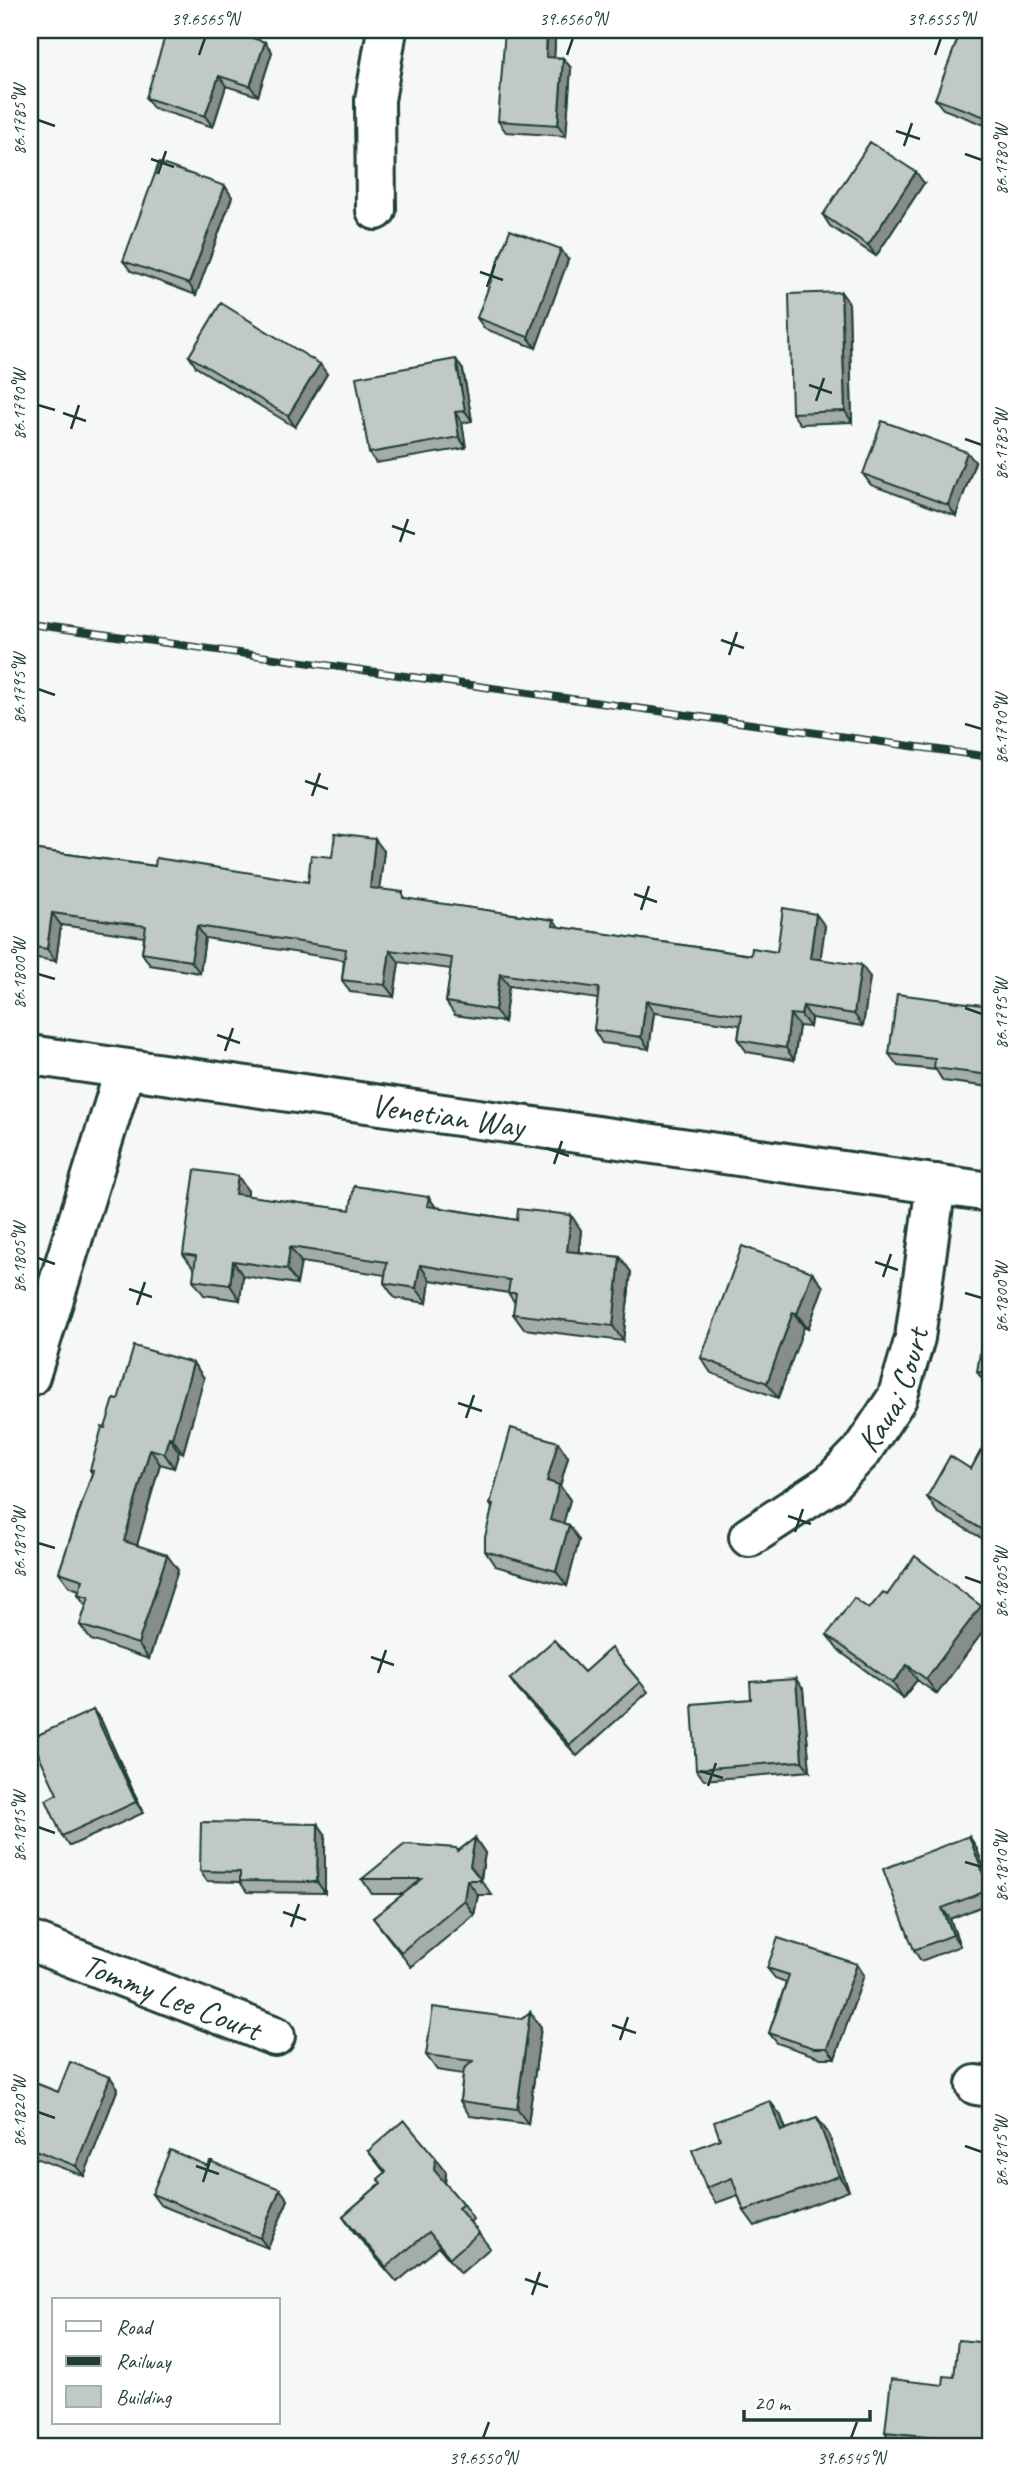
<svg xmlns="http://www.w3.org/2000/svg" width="1020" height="2477" font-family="Caveat,sans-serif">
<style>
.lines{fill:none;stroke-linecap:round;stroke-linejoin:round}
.minor-casing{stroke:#1f3d34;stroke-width:44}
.minor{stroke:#fff;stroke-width:38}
.rail-casing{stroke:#1f3d34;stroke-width:8}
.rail{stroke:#fff;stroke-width:5;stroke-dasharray:16;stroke-linecap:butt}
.wall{fill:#a5adaa;stroke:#1f3d34;stroke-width:2}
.shaded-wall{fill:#868d8b;stroke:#1f3d34;stroke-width:2}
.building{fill:#c0c9c6;stroke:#1f3d34;stroke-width:2}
.ticks{fill:none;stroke:#1f3d34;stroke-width:2.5}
.labels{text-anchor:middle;stroke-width:5;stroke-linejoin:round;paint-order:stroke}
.street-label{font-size:33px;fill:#1f3d34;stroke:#fff}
.neatline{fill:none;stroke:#1f3d34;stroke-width:2.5}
.ticks-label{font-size:18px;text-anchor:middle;fill:#1f3d34}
</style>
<rect width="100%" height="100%" fill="#f6f7f7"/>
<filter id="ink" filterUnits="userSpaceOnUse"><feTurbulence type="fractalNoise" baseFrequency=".0143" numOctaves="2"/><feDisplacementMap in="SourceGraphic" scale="14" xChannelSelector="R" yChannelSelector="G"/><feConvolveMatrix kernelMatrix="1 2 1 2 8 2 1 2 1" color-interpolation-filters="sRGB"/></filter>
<g filter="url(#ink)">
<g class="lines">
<!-- minor casing -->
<g class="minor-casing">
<g id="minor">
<path d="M376,210L375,100L387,30"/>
<path id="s1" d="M30,1055L990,1192"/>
<path d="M30,1376L125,1069"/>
<path id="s2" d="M749,1537L830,1484L861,1452L897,1398L915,1338L936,1184"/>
<path id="s3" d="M30,1941L275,2036"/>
<path d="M976,2085L990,2087"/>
</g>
</g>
<!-- minor -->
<use href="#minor" class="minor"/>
<!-- rail casing -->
<g class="rail-casing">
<path id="rail" d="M30,624L990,757"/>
</g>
<!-- rail -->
<use href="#rail" class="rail"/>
</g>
<!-- wall -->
<path class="wall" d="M548,30L555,40L554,57L563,58L571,68L566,136L506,132L498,121Z
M990,30V127L943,109L935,99Z
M265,42L272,52L258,96L226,86L213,127L153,108L146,98Z
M924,183L876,256L830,226L823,215Z
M225,186L232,197L196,295L131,271L123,261Z
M568,260L536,348L485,329L477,318Z
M849,303L852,422L800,424L792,413Z
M189,356L327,374L295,427L196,367Z
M463,370L472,421L462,423L466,448L376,463L369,453Z
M975,462L956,516L871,485L863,474Z
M30,849L155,866L308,882L332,857L384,851L379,889L408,899L554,920L559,927L751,955L777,952L825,926L820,959L870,977L863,1026L811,1018L810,1027L799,1026L794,1060L747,1052L738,1040L740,1025L654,1013L649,1049L602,1043L594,1030L598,999L509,986L504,1022L455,1015L446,1002L451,969L399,962L394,997L350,992L342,980L344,960L205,938L200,973L150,965L142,953L144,937L61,925L56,961L30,957Z
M990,1006V1087L943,1081L936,1070L898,1066L889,1054Z
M248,1191V1196L350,1210L436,1207L581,1230L579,1252L620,1257L631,1272L623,1341L524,1329L513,1314L515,1303L508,1293L430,1280L427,1303L395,1298L384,1283L385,1275L301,1262L297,1284L243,1276L240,1300L204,1295L193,1280L195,1270L183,1254Z
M812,1272L823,1287L808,1329L804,1327L778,1398L711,1373L701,1358Z
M990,1335V1387H988L977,1372Z
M193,1363L204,1378L183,1453L179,1452L174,1468L160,1464L137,1545L178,1570L149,1659L91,1640L80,1625L86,1606L78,1594L79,1590L70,1587L59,1572L92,1473L90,1470L105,1428L118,1400Z
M990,1434V1543L937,1512L927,1497L971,1469Z
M568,1457L560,1486L570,1500L563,1523L569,1525L579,1540L567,1586L495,1566L485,1551L492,1508L490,1504Z
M887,1595L981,1606L990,1620V1622L937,1694L917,1680L903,1698L838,1650L827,1635L869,1609Z
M584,1672L640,1682L648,1692L577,1756L518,1690L510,1679Z
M803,1689L810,1771L704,1780L696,1769Z
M93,1710L101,1720L143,1813L70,1846L62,1836L57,1794Z
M318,1824L325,1834V1893L247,1892L240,1882L207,1881L200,1871Z
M969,1836L976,1847L990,1884V1903L950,1919L960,1946L921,1961L914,1950Z
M475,1838L485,1853L481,1880L492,1895H478L474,1915L411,1967L373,1918L404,1894H372L362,1879L458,1851Z
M767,1968L864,1975L835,2058H821L777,2043L769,2033L786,1982L775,1978Z
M530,2012L541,2027L528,2124L470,2116L460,2101L463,2074L437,2070L426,2055L522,2019Z
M110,2077L118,2088L84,2176L30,2156V2081L58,2092Z
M781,2116L786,2129L817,2118L828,2133L849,2191L755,2226L744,2211L738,2195L716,2203L706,2188Z
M368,2151L435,2157L446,2172L445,2183L463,2204L473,2219L470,2222L490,2248L461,2273L439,2247L397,2282L353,2231L343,2216L381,2183L385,2173Z
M152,2194L288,2200L268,2248L160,2205Z
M990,2343V2447H895L885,2432L954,2377Z"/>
<!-- shaded-wall -->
<path class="shaded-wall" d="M548,30L555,40L554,67L546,57Z
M265,42L272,52L258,96L250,86Z
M563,58L571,68L566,136L558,125Z
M219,76L226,86L213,127L205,116Z
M916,172L924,183L876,256L868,245Z
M225,186L232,197L196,295L189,284Z
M561,249L568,260L536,348L528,337Z
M841,292L849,303L852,422L845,411Z
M456,359L463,370L472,421L465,411Z
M320,364L327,374L295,427L288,416Z
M455,412L462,423L466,448L459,437Z
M967,452L975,462L956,516L948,505Z
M375,839L384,851L378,900L370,888Z
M52,913L61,925L56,961L47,949Z
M816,914L825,926L819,970L810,958Z
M197,926L205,938L200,973L191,961Z
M390,950L399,962L394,997L385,985Z
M861,965L870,977L863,1026L854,1014Z
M500,974L509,986L504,1022L495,1010Z
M646,1001L654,1013L649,1049L641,1037Z
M803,1006L811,1018L810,1027L801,1015Z
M790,1014L799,1026L794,1060L786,1048Z
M238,1176L248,1191L246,1209L235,1194Z
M429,1197L439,1212L427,1206Z
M571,1215L581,1230L577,1266L567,1251Z
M290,1247L301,1262L297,1284L287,1269Z
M620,1257L631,1272L623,1341L613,1326Z
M233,1261L243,1276L240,1300L230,1285Z
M420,1265L430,1280L427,1303L416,1288Z
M812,1272L823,1287L808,1329L797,1314Z
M793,1312L804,1327L778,1398L767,1383Z
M193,1363L204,1378L183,1453L172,1438Z
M169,1437L179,1452L174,1468L164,1453Z
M558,1442L568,1457L560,1486L570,1500L560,1535L550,1520L547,1481Z
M150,1449L160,1464L134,1556L124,1541Z
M569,1525L579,1540L567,1586L556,1571Z
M167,1555L178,1570L149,1659L138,1644Z
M981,1606L990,1620V1622L937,1694L926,1679Z
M907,1665L917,1680L903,1698L893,1683Z
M796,1679L803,1689L810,1771L802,1761Z
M93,1710L101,1720L143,1813L136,1802Z
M318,1824L325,1834V1893L317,1882Z
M969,1836L976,1847L990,1884V1892Z
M475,1838L485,1853L480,1881L470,1866Z
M467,1880L478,1895L474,1915L464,1900Z
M942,1908L950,1919L960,1946L953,1935Z
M857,1964L864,1975L835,2058L827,2048Z
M530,2012L541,2027L528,2124L517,2109Z
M110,2077L118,2088L84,2176L76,2166Z
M770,2101L781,2116L791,2146L781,2131Z
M817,2118L828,2133L849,2191L839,2176Z
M435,2157L446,2172L445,2185L434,2170Z
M280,2189L288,2200L268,2248L260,2238Z
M971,2440L976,2447H970Z"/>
<!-- building -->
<path class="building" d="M167,30H227L265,42L250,86L219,76L205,116L146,98Z
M505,30H547L546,57L563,58L558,125L498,121Z
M961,30H990V112L988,118L935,99Z
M870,142L916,172L868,245L823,215Z
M159,163L225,186L189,284L123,261Z
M510,230L561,249L528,337L477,318Z
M841,292L845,411L792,413L789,294Z
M221,303L320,364L288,416L189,356Z
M456,359L465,411L455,412L459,437L369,453L356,377Z
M882,421L967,452L948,505L863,474Z
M335,834L375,839L370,888L403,892V898L554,920L553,926L751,955L752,948L777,952L783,908L816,914L810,958L861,965L854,1014L803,1006L801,1015L790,1014L786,1048L738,1040L742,1015L646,1001L641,1037L594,1030L599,988L500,974L495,1010L446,1002L452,958L390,950L385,985L342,980L346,949L197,926L191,961L142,953L146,926L52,913L47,949L30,946V849L155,866L156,858L308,882L311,855L332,857Z
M897,994L990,1006V1075L934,1068L935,1059L889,1054Z
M195,1170L238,1176L235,1194L350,1210L354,1186L429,1197L427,1206L517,1220L518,1209L571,1215L567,1251L620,1257L613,1326L513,1314L516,1293H508L510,1280L420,1265L416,1288L384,1283L387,1262L290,1247L287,1269L233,1261L230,1285L193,1280L196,1256L183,1254Z
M742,1246L812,1272L797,1314L793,1312L767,1383L701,1358Z
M983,1334L990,1335V1373L977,1372Z
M134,1346L193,1363L172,1438L169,1437L164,1453L150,1449L124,1541L167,1555L138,1644L80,1625L89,1597L78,1594L83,1580L59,1572L93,1471L90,1470L102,1427L105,1428L114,1399L118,1400Z
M511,1428L558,1442L547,1481L559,1485L550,1520L569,1525L556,1571L485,1551V1537L493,1505L490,1504Z
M990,1434V1534L927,1497L950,1456L971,1469Z
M915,1556L981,1606L926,1679L907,1665L893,1683L827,1635L854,1598L869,1609L883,1592L887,1595Z
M554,1640L584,1672L611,1648L640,1682L570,1745L510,1679Z
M796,1679L802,1761L696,1769L692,1704L751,1699L750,1682Z
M93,1710L136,1802L62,1836L46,1800L57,1794L31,1738Z
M201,1822L318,1824L317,1882L240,1881V1872L200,1871Z
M969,1836L989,1890L942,1908L953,1935L914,1950L883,1869Z
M475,1838L470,1866L481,1880H467L464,1900L401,1952L373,1918L422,1879H362L405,1844L456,1848L458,1851Z
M778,1938L857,1964L827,2048H814L769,2033L789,1975L767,1968Z
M433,2007L522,2019L530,2012L517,2109L460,2101L464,2069L473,2061L426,2055Z
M70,2062L110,2077L76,2166L30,2148V2081L58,2092Z
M770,2101L781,2131L817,2118L839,2176L744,2211L732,2178L706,2188L692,2150L720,2139L714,2122Z
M404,2120L435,2157L434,2170L463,2204L458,2208L479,2233L450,2258L429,2232L386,2267L343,2216L381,2183L378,2179L386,2172L368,2151Z
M170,2150L208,2166L210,2161L280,2189L260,2238L152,2194Z
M958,2340L990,2343V2443L971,2440L970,2447H935L936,2437L885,2432L891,2379L943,2385L944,2376L954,2377Z"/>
</g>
<!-- ticks -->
<path class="ticks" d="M199,55L205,38M567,55L573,38M935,55L941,38M38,120L55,126M896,131L920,139M904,146L912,123M965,154L982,160M151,159L174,167M158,174L166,151M480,272L503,280M487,287L495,264M809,385L832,393M816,401L824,378M38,405L55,410M63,413L86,421M71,429L79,405M965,439L982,445M392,526L415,534M400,542L408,519M721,640L744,648M729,655L737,632M38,689L55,695M965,724L982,729M305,781L328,789M312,796L320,773M634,894L657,902M641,910L649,886M38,974L55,979M965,1008L982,1014M217,1035L240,1043M225,1051L233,1028M546,1148L569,1156M554,1164L562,1141M38,1258L55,1264M875,1262L898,1270M883,1277L891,1254M129,1289L152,1297M965,1293L982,1298M137,1305L145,1282M458,1403L482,1411M466,1418L474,1395M788,1516L811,1524M795,1532L803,1509M38,1543L55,1548M965,1577L982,1583M371,1657L394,1665M378,1673L386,1650M700,1771L723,1778M708,1786L716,1763M38,1827L55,1833M965,1862L982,1867M283,1912L306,1920M291,1927L299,1904M612,2025L636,2033M620,2040L628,2017M38,2112L55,2118M965,2146L982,2152M196,2166L219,2174M203,2182L211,2158M525,2279L548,2287M532,2295L540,2272M483,2438L489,2422M851,2438L857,2422"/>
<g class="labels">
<!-- street labels -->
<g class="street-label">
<text dy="12" stroke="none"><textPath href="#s1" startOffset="422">Venetian Way</textPath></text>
<text dy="12" stroke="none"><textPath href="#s2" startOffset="212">Kauai Court</textPath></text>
<text dy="12" stroke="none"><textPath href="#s3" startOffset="152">Tommy Lee Court</textPath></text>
</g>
</g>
<!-- margin -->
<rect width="1020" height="2477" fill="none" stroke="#fff" stroke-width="77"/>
<!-- legend -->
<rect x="52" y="2298" width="228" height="126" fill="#ffffff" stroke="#a5b1ae" stroke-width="2"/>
<rect x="66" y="2321" width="35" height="10" fill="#ffffff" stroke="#a5b1ae" stroke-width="2"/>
<text x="116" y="2334" font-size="21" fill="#1f3d34">Road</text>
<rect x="66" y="2356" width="35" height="10" fill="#1f3d34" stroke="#a5b1ae" stroke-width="2"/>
<text x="116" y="2368" font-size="21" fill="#1f3d34">Railway</text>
<rect x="66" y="2386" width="35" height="21" fill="#c0c9c6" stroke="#a5b1ae" stroke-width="2"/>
<text x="116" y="2404" font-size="21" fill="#1f3d34">Building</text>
<!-- scale -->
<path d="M744 2410v10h126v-10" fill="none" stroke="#1f3d34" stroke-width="3.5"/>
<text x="754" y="2410" font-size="21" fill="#1f3d34" stroke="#ffffff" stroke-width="5" paint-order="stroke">20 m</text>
<rect x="38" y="38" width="944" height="2400" class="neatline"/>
<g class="ticks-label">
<text x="205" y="25">39.6565°N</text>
<text x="573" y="25">39.6560°N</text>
<text x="941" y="25">39.6555°N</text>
<text transform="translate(19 120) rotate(-90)" y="6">86.1785°W</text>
<text transform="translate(1001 160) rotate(-90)" y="6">86.1780°W</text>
<text transform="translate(19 405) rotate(-90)" y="6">86.1790°W</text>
<text transform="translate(1001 445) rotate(-90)" y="6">86.1785°W</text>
<text transform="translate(19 689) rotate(-90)" y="6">86.1795°W</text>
<text transform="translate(1001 729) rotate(-90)" y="6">86.1790°W</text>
<text transform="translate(19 974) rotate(-90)" y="6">86.1800°W</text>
<text transform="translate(1001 1014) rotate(-90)" y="6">86.1795°W</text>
<text transform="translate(19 1258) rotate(-90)" y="6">86.1805°W</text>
<text transform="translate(1001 1298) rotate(-90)" y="6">86.1800°W</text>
<text transform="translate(19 1543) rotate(-90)" y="6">86.1810°W</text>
<text transform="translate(1001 1583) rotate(-90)" y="6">86.1805°W</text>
<text transform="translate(19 1827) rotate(-90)" y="6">86.1815°W</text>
<text transform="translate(1001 1867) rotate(-90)" y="6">86.1810°W</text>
<text transform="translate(19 2112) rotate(-90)" y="6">86.1820°W</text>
<text transform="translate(1001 2152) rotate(-90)" y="6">86.1815°W</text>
<text x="483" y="2464">39.6550°N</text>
<text x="851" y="2464">39.6545°N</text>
</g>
</svg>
